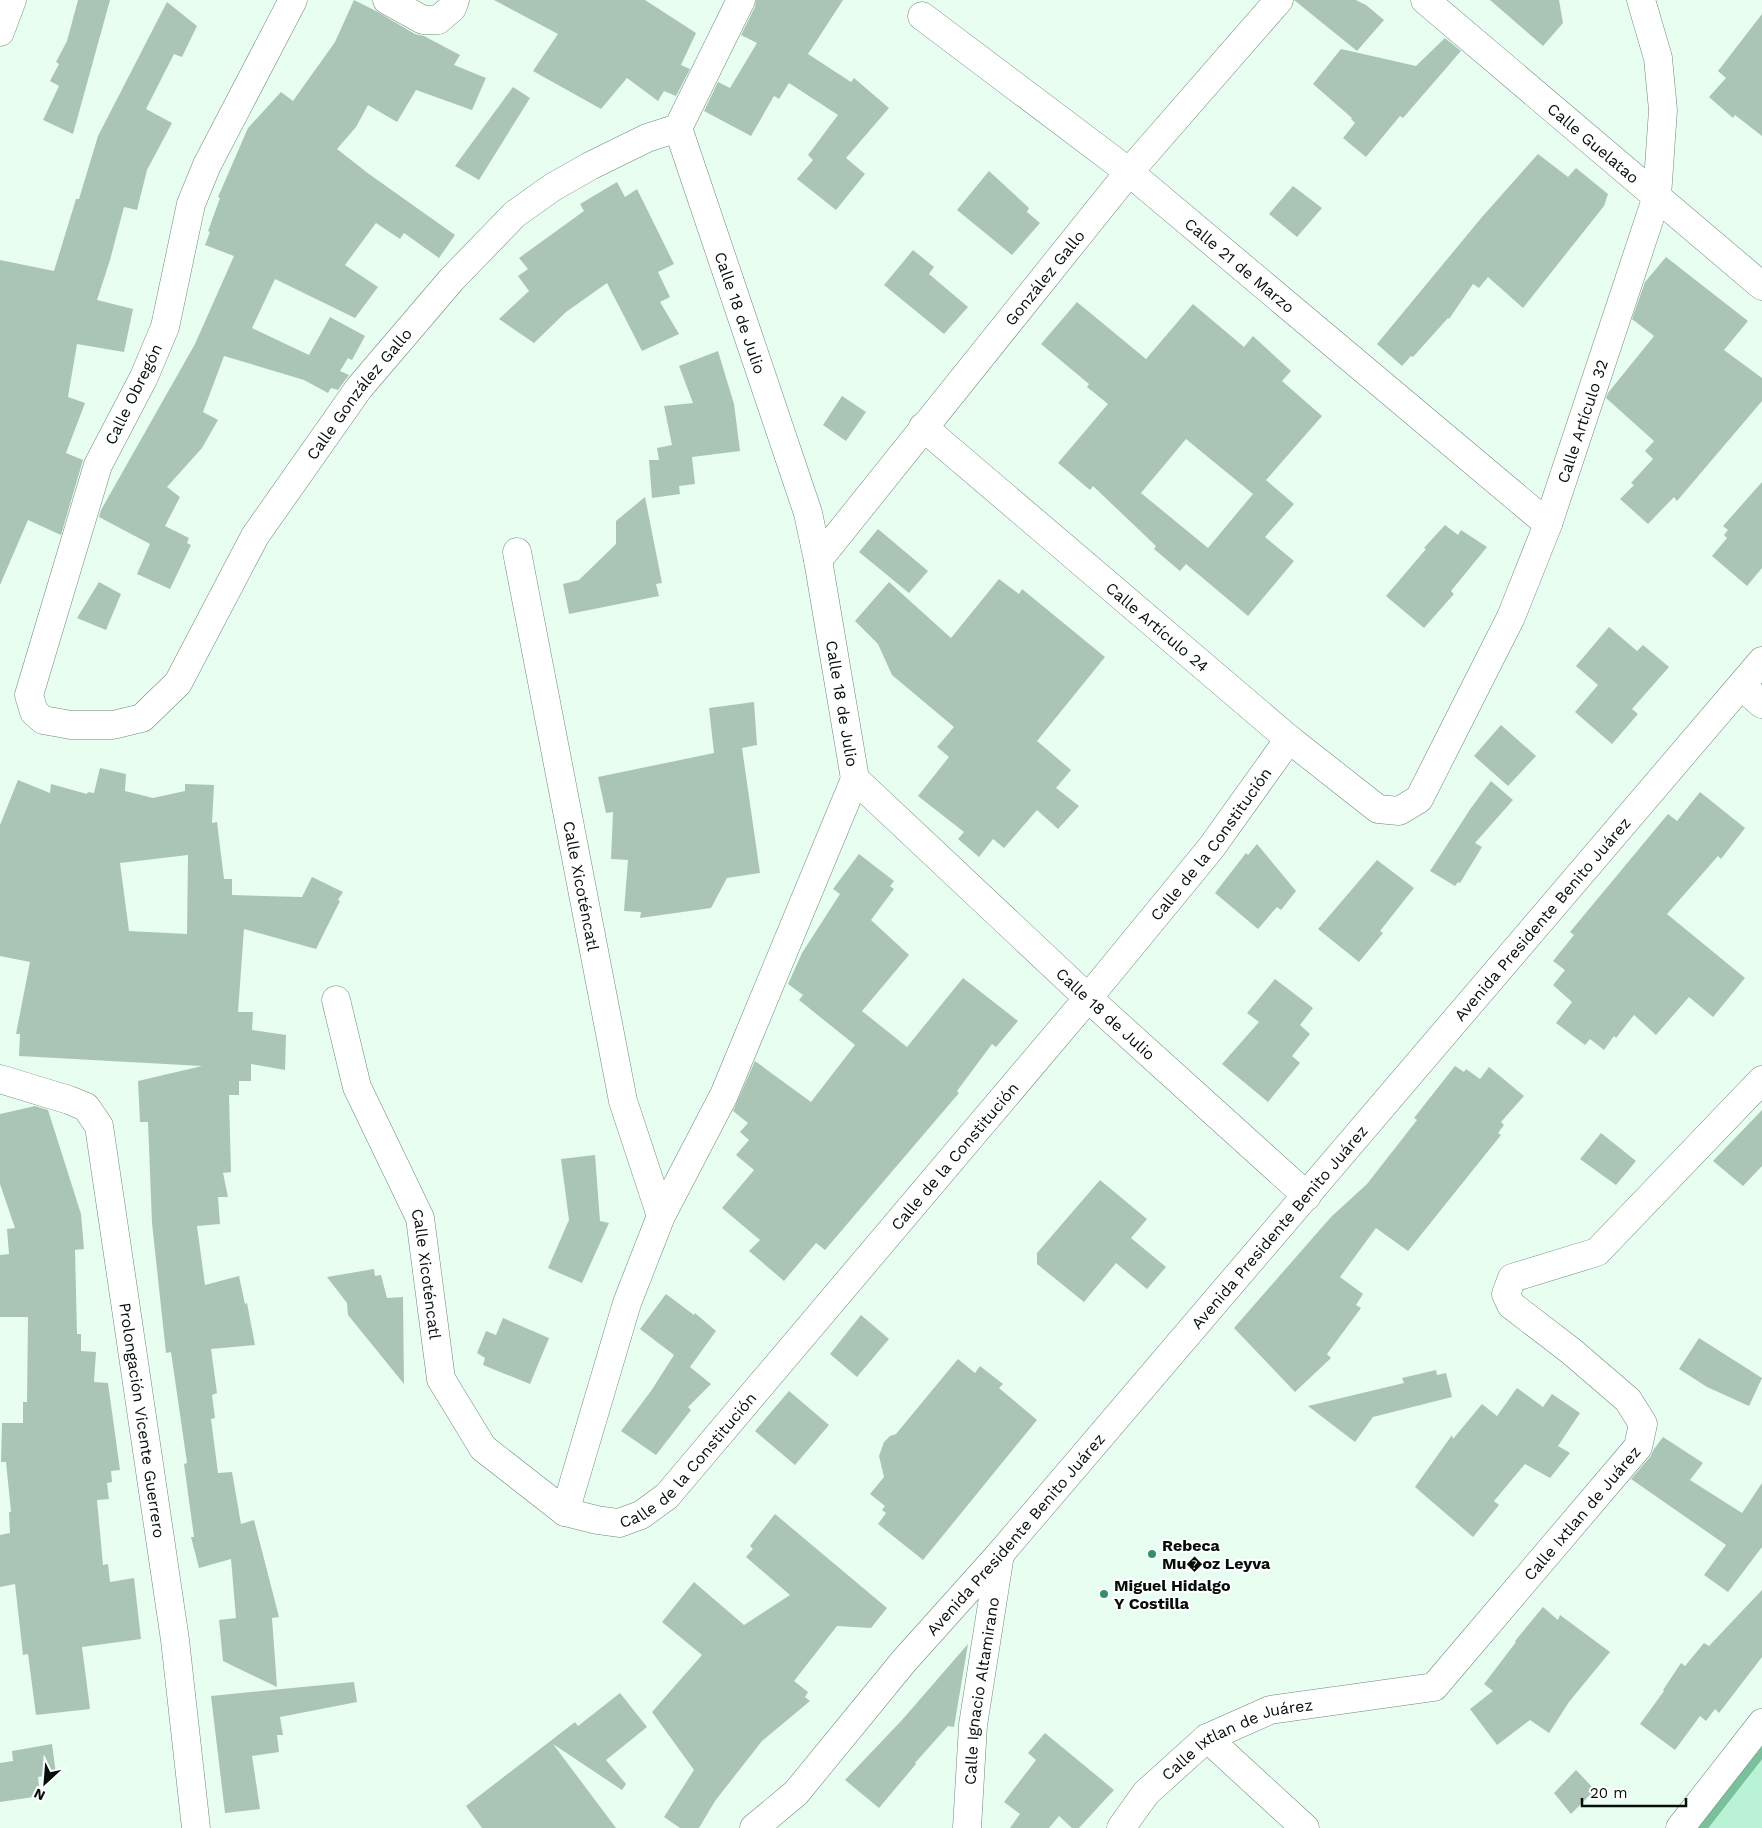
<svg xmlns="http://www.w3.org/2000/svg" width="1762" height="1828" font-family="'Work Sans',sans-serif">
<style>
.green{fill:#baf2d5}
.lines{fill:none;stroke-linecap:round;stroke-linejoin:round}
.stream{stroke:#7ac09d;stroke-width:10}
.building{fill:#aac5b6;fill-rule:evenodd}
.street-casing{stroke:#6e887a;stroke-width:29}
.secondary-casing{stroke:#6e887a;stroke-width:29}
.street{stroke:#fff;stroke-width:28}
.secondary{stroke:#fff;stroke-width:28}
.poi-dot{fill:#339169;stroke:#fff;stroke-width:2}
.labels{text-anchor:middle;stroke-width:4;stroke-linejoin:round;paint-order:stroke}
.street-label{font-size:16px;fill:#050e09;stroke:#fff}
.poi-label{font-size:16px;font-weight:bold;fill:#050e09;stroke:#fff;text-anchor:start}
</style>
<rect width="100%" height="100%" fill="#e7fef1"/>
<!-- green -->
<path class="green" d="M1762,1745V1828H1699Z"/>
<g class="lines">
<!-- stream -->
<path class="stream" d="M1702,1828L1762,1751"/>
</g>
<!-- building -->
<path class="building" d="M78,0H110L73,134L43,120L59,86L50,81L59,64L56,62L67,41Z
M354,0L376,11L415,34L424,36L460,55L454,65L486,78L472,110L416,90L397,122L368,105L356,127L337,149L369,174L455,235L439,258L404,233L400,239L376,223L345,265L378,287L355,318L275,279L252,328L309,355L330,317L365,336L352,360L348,358L340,371L349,375L338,390L331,388L328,393L304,380L224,356L203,412L218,420L202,448L167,487L180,497L165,526L189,538L187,543L191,545L170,589L137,574L150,544L99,517L101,510L195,344L234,256L205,245L210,232L208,231L220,198L218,197L248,128L281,92L293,101L335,42Z
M494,0H645L696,33L681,65L690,69L676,96L664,91L658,101L627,78L601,109L533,71L558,34Z
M756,0H843L808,54L851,82L854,78L889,108L846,158L865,174L836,210L797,179L813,160L808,155L838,115L789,83L779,99L774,96L751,136L704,111L718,82L730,88L757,43L741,35L755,7Z
M1294,0H1356L1366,5L1384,20L1357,51Z
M1490,0H1559L1563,23L1543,46Z
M167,2L197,26L182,57L174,54L146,109L172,123L147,170L137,210L124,207L110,260L97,300L133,309L124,352L77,344L68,397L85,403L66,453L83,460L61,535L28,520L0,585V260L54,271L76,199H79L98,136Z
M1762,14V136L1735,115L1733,118L1709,97L1726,78L1718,71Z
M1445,38L1461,51L1403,118L1400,116L1366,157L1343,138L1355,123L1351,119L1352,118L1313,84L1341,49L1416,66Z
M513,87L530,98L479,180L455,166Z
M1538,154L1568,177L1576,168L1608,194L1604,206L1523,308L1488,277L1479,288L1473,284L1449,319L1448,318L1413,357L1411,356L1402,366L1377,344L1482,217Z
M989,171L1029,208L1027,212L1040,223L1012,255L957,210Z
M617,182L625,197L637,189L674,264L658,272L670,297L660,302L679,334L642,351L607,283L566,312L534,343L499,319L529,291L518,276L528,269L519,258L584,211L580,204Z
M1293,186L1322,208L1297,237L1269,214Z
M913,250L934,267L929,274L968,307L944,334L884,285Z
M1666,257L1748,321L1724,350L1762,378V401L1677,501L1674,497L1648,524L1620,499L1634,485L1631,483L1653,459L1645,451L1654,441L1606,398L1608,393L1654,336L1632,319L1645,282Z
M1077,302L1146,359L1193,304L1244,347L1253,336L1291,371L1282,381L1322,416L1266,480L1294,504L1265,537L1294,561L1248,616L1186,564L1180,571L1154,549L1156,546L1093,486L1090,490L1058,463L1108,404L1087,387L1089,384L1041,344ZM1186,439L1253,494L1208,548L1141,493Z
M718,351L734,404L740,451L692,457L695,484L679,486L680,494L652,498L649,460H659L657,448L672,445L664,406L693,403L679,366Z
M842,396L866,412L846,441L823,425Z
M1762,482V568L1747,586L1712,556L1727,538L1724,535L1728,530L1723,526Z
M645,497L662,583L656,584L659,596L569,614L563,584L579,580L616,544V521Z
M1445,525L1458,535L1461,530L1487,547L1451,591L1454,594L1424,628L1386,596L1426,549L1424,548Z
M878,529L928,571L909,593L859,552Z
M999,579L1019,594L1022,589L1105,657L1037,741L1071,770L1056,788L1079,806L1058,829L1037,810L1004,848L993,839L979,857L958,839L964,832L918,796L949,757L937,747L954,727L892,675L878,644L855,621L889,582L951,638Z
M99,582L121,594L106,630L77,618Z
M1609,627L1637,651L1643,645L1669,667L1632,709L1638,714L1612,744L1575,712L1598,685L1576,666Z
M754,702L757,745L742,748L760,873L727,878L711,908L640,918L641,912L624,911L628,860L611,859L613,812L606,813L598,777L714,753L709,708Z
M1501,725L1536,756L1508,786L1474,756Z
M100,768L126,774L125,791L153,798L185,791V784L214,785L212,823L217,822L224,879H232V895L302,897L312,877L343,892L338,900L340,901L316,949L244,929L238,1012H253L252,1030L286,1035L285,1070L251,1064V1081H239V1095H229L231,1172L223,1173L228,1197H218L220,1224L197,1226L205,1285L239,1276L245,1304L247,1303L255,1345L211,1349L217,1393L212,1395L215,1418L211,1419L218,1473L232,1472L241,1524L254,1520L279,1617L272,1618L277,1687L223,1661L219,1620L236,1618L231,1559L199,1568L191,1537H194L184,1464L187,1463L171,1352L166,1353L152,1223L148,1122H140L138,1081L202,1066L19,1056L20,1034H16L30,962L0,956V825L18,780L50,793L51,784L87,794L88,792L94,793ZM188,855L187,934L129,931L120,863Z
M1491,781L1513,800L1475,843L1482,847L1460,883L1458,882L1455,886L1430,871L1471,808Z
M1700,792L1745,828L1721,859L1718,856L1667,914L1745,978L1713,1017L1689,997L1656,1035L1634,1015L1616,1038L1614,1036L1604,1050L1590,1039L1585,1045L1556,1023L1572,1002L1553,985L1565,970L1553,961L1574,935L1570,932L1668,814L1677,821Z
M1257,844L1296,891L1281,910L1277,907L1258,929L1215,893L1246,853L1248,855Z
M859,854L894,881L890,886L894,889L871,920L909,955L862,1011L907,1047L963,978L1018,1021L996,1047L992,1044L957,1091L959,1093L825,1250L816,1243L784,1281L749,1251L760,1240L722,1208L754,1170L736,1155L749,1140L740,1132L748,1123L733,1111L755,1061L811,1102L855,1045L799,1000L803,995L788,984L802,953L840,894L833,889Z
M1377,860L1414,888L1380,931L1383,933L1359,962L1318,929Z
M1275,979L1313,1008L1300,1025L1310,1034L1292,1056L1300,1063L1268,1102L1222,1064L1259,1022L1247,1013Z
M1455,1066L1464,1072L1466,1069L1480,1079L1489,1067L1524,1096L1501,1122L1504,1125L1498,1133L1501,1135L1408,1251L1376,1228L1340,1277L1363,1294L1356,1305L1361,1308L1327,1354L1331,1358L1295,1392L1234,1328L1331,1217L1367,1184L1417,1120L1414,1118Z
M35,1106L48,1110L81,1214L84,1249L75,1250L77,1334H81V1351L96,1352L94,1382L108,1383L120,1470L111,1471L112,1482L107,1483L109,1499L97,1500L103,1565L108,1564L110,1582L134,1578L141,1639L82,1647L90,1709L36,1715L28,1654L23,1655L15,1584L0,1587V1535L10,1533L9,1512H11L6,1462H1L2,1423H23V1402H27L28,1317H0V1255L9,1254L7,1229L15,1228L0,1184V1114Z
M1762,1110V1166L1743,1186L1713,1161Z
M1601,1133L1636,1161L1616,1185L1580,1159Z
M595,1155L600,1221L609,1223L582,1283L548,1268L569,1220L561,1159Z
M1100,1180L1147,1219L1131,1238L1166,1267L1147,1289L1116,1263L1084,1302L1037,1264V1253Z
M374,1269L375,1276L381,1275L387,1298L403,1297L404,1384L348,1315L347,1303L327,1277Z
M666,1294L694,1315L695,1313L716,1331L690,1367L711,1384L688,1407L691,1410L656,1455L621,1431L651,1391L674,1355L640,1329Z
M861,1315L889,1339L857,1377L830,1354Z
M503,1318L549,1338L530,1384L483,1365L485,1358L477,1353L486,1331L496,1335Z
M1699,1338L1762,1378L1749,1406L1707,1387L1679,1369Z
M958,1359L975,1373L980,1366L1003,1384L999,1388L1037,1420L923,1560L878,1524L886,1513L882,1510L885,1506L870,1494L884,1477L879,1456L884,1442L890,1436L896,1434Z
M1436,1370L1437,1375L1446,1373L1452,1397L1373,1417L1355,1442L1308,1406L1404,1383L1402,1378Z
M1517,1388L1543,1407L1552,1394L1580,1413L1558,1446L1570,1453L1550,1478L1525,1464L1494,1501L1499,1505L1473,1537L1415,1487L1452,1435L1453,1439L1482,1404L1497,1416Z
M789,1391L829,1425L795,1465L755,1431Z
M1663,1437L1703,1463L1690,1480L1742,1513L1762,1483V1547L1728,1592L1704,1575L1726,1545L1631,1479L1650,1457L1654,1449Z
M775,1514L887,1608L871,1628L837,1626L794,1681L808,1692L805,1697L810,1701L762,1741L715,1801L699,1828H680L664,1817L694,1770L652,1712L702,1655L662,1622L694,1582L744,1625L790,1595L746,1557L753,1549L750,1546Z
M1762,1590V1657L1719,1713L1715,1709L1706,1721L1700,1716L1675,1750L1640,1724L1664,1691L1663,1690L1681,1663L1685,1666L1704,1643L1709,1646Z
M1543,1607L1558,1620L1560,1615L1610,1652L1569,1702L1549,1733L1530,1720L1497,1745L1470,1709L1493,1691L1484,1684L1516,1642L1515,1641Z
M968,1644L954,1727L948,1726L915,1763L916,1764L879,1808L845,1780L902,1720Z
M354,1682L357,1702L280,1717L283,1735H277L279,1752L252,1756L260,1809L225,1813L211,1696Z
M620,1693L647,1727L606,1760L626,1784L622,1790L553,1744L616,1828H482L466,1806L575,1722L578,1726Z
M1045,1733L1114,1790L1079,1828H1072L1059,1816L1049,1828H1010L1020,1814L1004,1802L1036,1760L1028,1753Z
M52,1744L56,1774L38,1777L40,1796L0,1802V1763L13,1761L12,1751Z
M1576,1770L1595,1790L1571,1814L1554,1793Z"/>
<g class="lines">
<!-- street casing -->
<g class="street-casing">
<g id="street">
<path id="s1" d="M293,0L207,165L191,204L165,327L144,377L98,465L29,695L34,712L43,720L71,725H113L142,718L178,683L255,536L359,388L452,279L515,214L553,187L590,166L647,138L678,128L741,0"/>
<path d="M387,0L423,20H438L452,8L455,0"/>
<path id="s2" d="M1425,0L1762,286"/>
<path id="s3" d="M922,16L1129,172L1548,524"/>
<path d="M0,32L12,0"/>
<path id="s4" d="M678,128L808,513L818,560L855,779L1088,998L1307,1196"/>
<path id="s5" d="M923,427L1289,739L1378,809L1399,811L1419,799L1511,617L1548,524L1657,196L1663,110L1658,58L1641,0"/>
<path id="s6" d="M517,552L623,1101L661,1216"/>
<path id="s7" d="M818,560L1129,172L1279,0"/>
<path d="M1741,686L1762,704"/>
<path id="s8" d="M336,1000L357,1087L420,1218L441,1379L483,1448L565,1512L597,1520L619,1523L641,1515L667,1496L1088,998L1211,848L1289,739"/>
<path id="s9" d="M0,1079L69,1100L86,1107L99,1126L175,1640L196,1828"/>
<path d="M565,1512L627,1303L661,1216L724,1095L855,779"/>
<path d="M1207,1738L1305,1828"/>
<path id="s10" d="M1121,1828L1146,1793L1207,1738L1270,1710L1434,1687L1638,1447L1643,1424L1628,1400L1571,1351L1511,1305L1506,1294L1512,1278L1597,1252L1762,1080"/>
<path d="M1680,1828L1762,1723"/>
</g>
</g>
<!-- secondary casing -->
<g class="secondary-casing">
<g id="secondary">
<path id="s11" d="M754,1828L796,1793L904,1661L1000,1554L1762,661"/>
<path id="s12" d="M967,1828L973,1725L1000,1554"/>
</g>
</g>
<!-- street -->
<use href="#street" class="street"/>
<!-- secondary -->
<use href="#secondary" class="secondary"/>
</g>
<!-- markers -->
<g class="poi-dot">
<circle cx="1152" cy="1554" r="5"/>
<circle cx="1104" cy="1594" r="5"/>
</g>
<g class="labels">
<!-- street labels -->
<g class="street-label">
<text dy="6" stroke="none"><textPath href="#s2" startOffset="221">Calle Guelatao</textPath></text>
<text dy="6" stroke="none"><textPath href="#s3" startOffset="404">Calle 21 de Marzo</textPath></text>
<text dy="6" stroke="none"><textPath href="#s7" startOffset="362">González Gallo</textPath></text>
<text dy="6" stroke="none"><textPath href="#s4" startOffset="195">Calle 18 de Julio</textPath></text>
<text transform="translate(133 394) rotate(-64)" y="6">Calle Obregón</text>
<text dy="6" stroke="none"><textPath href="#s1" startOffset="1270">Calle González Gallo</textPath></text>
<text dy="6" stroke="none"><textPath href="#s5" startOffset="1051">Calle Artículo 32</textPath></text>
<text dy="6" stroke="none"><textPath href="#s5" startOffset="308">Calle Artículo 24</textPath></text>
<text dy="6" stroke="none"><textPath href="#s4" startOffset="600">Calle 18 de Julio</textPath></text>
<text dy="6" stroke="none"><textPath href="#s8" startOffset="1542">Calle de la Constitución</textPath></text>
<text dy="6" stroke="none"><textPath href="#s6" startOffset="340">Calle Xicoténcatl</textPath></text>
<text dy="6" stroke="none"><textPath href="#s11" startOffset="1204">Avenida Presidente Benito Juárez</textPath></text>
<text dy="6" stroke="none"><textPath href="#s4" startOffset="1020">Calle 18 de Julio</textPath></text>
<text dy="6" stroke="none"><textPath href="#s8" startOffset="1138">Calle de la Constitución</textPath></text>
<text dy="6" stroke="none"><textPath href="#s11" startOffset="799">Avenida Presidente Benito Juárez</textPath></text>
<text dy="6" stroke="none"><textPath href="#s8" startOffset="291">Calle Xicoténcatl</textPath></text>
<text dy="6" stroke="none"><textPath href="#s9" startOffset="411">Prolongación Vicente Guerrero</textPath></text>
<text dy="6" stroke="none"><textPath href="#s8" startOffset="732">Calle de la Constitución</textPath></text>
<text dy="6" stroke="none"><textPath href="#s10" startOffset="588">Calle Ixtlan de Juárez</textPath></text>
<text dy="6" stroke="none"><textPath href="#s11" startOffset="394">Avenida Presidente Benito Juárez</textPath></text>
<text dy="6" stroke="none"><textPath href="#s12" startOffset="138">Calle Ignacio Altamirano</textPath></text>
<text dy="6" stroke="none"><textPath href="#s10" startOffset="152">Calle Ixtlan de Juárez</textPath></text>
</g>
<!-- poi labels -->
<g class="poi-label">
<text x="1162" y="1551">Rebeca<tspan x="1162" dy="18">Mu�oz Leyva</tspan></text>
<text x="1114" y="1591">Miguel Hidalgo<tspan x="1114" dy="18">Y Costilla</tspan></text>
</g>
</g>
<!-- north arrow -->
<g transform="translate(45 1783) rotate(206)" stroke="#ffffff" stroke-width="4" paint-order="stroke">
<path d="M0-4L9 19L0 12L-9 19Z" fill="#050e09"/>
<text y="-8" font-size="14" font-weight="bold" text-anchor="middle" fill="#050e09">N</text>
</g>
<!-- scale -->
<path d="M1582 1798v8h104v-8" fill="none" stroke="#050e09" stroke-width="2.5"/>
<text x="1590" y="1798" font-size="15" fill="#050e09" stroke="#ffffff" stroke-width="4" paint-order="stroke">20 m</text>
</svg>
